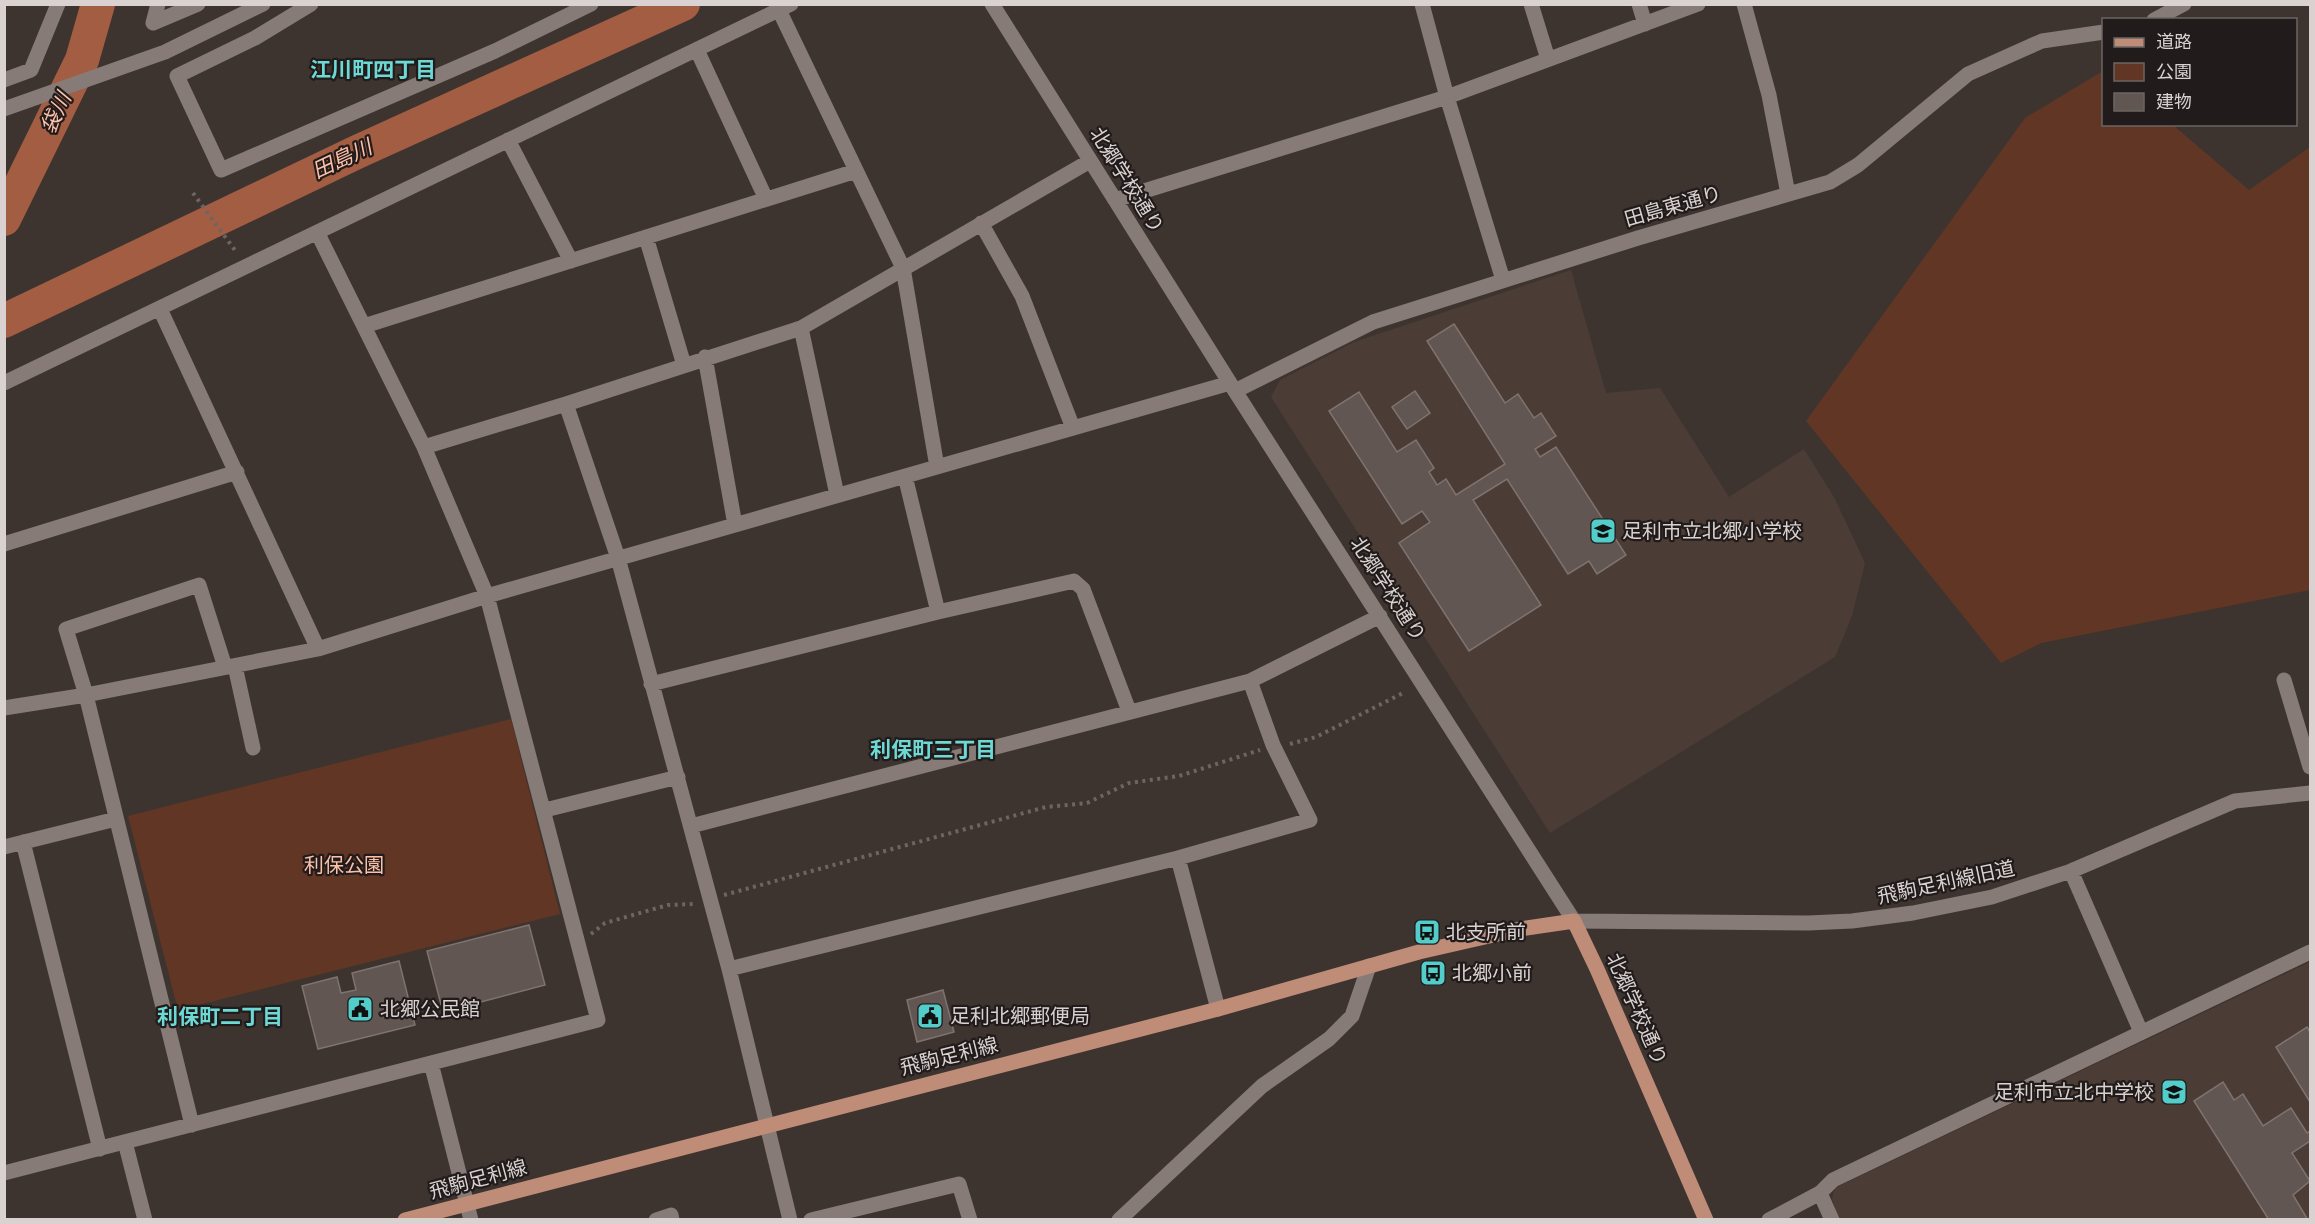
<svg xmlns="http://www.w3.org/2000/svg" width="2315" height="1224" font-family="'Space Grotesk','Noto Sans JP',sans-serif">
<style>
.built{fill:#4c3c36}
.green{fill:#613624}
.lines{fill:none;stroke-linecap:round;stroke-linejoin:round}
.river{stroke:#a25d42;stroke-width:34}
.building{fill:#615652;stroke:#7e736f;stroke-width:1.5}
.path{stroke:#6e6562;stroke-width:4;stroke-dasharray:3 4.5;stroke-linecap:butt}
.minor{stroke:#867b76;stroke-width:15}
.major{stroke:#bf8c78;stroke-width:15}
.labels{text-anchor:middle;stroke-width:4.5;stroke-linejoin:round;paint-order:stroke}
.street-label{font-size:20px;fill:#d9d2d0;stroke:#211c1b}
.poi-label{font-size:20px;fill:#d9d2d0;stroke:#211c1b;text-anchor:start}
.park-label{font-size:20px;fill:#fdc0a8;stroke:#211c1b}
.neighbourhood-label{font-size:21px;font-weight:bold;fill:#6dd9d5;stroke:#211c1b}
.water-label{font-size:21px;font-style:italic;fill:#fec1a9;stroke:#211c1b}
</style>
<rect width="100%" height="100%" fill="#3d3430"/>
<!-- built -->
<path class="built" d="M1571,270L1606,393L1660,388L1729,497L1804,449L1835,499L1865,563L1852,616L1835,657L1550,833L1271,397L1280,380L1354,342Z
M2310,962V1219L1839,1220L1832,1199L1835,1188Z"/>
<!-- green -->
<path class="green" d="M2103,71L2104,124L2173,125L2249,190L2310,147V590L2041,643L2001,663L1806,421L2025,118Z
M511,719L560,914L178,1010L128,816Z"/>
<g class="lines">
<!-- river -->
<path class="river" d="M4,219L82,60L98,4
M4,321L357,152L683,4"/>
</g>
<!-- building -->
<path class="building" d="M1454,324L1505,403L1518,394L1534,418L1541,413L1556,436L1535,449L1540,457L1556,447L1626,555L1597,574L1589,561L1568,574L1507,479L1473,500L1541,605L1469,651L1399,543L1430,522L1422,511L1402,524L1329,411L1359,392L1397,452L1416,440L1434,468L1429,472L1437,485L1446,479L1456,495L1505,464L1427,341Z
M1415,391L1430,413L1407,429L1392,407Z
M529,925L545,985L443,1012L427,951Z
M399,961L415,1025L318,1049L302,986L337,977L341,993L356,990L352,973Z
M943,990L954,1032L917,1042L907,1000Z
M2307,1027L2310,1032V1102L2276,1047Z
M2223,1082L2234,1100L2243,1094L2263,1126L2291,1108L2307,1133L2310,1131V1141L2292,1153L2310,1181L2293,1195L2308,1220H2269L2194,1101Z"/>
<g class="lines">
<!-- path -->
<path class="path" d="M193,193L237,253
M1290,744L1316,737L1405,692
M724,895L1046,807L1087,803L1129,783L1179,776L1260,750
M591,934L605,923L668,905L694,904"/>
<!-- minor -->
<path class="minor" d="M158,4L153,23L198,4
M311,4L255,38L177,76L221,170L495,51L591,4
M992,4L1235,391L1574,921L1808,923L1852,921L1913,913L1992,897L2071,871L2235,801L2310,793
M1422,4L1447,97L1503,280
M1531,4L1548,59
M1639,4L1645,24
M1744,4L1769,95L1788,194
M779,10L903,268L937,467
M2154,20L2184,4
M697,50L766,199
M4,80L31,70L58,4
M4,109L165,52L263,4
M508,140L571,261
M1115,200L1447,97L1698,4
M981,223L1022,296L1073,428
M646,237L684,365
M160,309L318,649
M364,326L856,171
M801,328L837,495
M705,357L735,525
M4,383L791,4
M1235,391L1373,322L1638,238L1830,182L1858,165L1968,74L2042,41L2104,32
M566,404L618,558L729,969L790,1220
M424,447L566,404L801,328L1090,161
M905,476L938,612
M4,544L237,472
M235,666L253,748
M2284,680L2310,767
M651,684L938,612L1074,581L1083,589L1129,711
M4,708L86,695L318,649L487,596L1230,383
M545,810L678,777
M691,826L1250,681L1380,616
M23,842L100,1149
M4,847L116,819
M1178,858L1218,1009
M2071,871L2141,1032
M729,969L1178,858L1310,820L1273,745L1250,681
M431,1063L471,1220
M192,1125L86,695L66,629L199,585L225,667
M125,1142L145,1220
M4,1173L598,1020L487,596L424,447L318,234
M1820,1193L1832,1220
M656,1220L671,1215L672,1220
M811,1220L959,1184L970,1220
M1119,1220L1262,1086L1329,1039L1352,1016L1369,966
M1769,1220L1820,1193L1833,1180L2310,952"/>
<!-- major -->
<path class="major" d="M405,1220L1218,1009L1419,952L1520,929L1574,921L1597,969L1706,1220"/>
</g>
<!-- icons -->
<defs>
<g id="school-square" transform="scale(1.35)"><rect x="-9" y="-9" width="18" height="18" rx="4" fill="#53cdc9" stroke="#211c1b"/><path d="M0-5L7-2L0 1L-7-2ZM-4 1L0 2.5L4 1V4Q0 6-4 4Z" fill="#111"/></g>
<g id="bus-square" transform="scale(1.35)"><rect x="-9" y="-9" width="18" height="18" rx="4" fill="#53cdc9" stroke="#211c1b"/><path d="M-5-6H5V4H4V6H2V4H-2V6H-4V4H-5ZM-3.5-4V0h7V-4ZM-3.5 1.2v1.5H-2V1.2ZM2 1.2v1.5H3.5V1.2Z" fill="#111"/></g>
<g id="civic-square" transform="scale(1.35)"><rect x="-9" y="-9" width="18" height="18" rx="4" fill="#53cdc9" stroke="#211c1b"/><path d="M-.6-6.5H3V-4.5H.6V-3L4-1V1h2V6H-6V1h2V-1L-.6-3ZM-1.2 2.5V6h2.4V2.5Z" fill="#111"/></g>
</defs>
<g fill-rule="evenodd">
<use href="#school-square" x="1603" y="531"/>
<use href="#bus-square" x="1427" y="932"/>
<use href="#bus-square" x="1433" y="973"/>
<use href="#civic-square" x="360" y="1009"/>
<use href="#civic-square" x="930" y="1016"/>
<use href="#school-square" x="2174" y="1092"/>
</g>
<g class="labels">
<!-- street labels -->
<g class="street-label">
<text transform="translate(1127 180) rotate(58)" y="7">北郷学校通り</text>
<text transform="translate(1673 206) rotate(-16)" y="7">田島東通り</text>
<text transform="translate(1388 589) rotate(57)" y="7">北郷学校通り</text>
<text transform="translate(1946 882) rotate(-12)" y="7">飛駒足利線旧道</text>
<text transform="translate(1637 1009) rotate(66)" y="7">北郷学校通り</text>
<text transform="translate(949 1056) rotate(-14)" y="7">飛駒足利線</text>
<text transform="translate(478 1179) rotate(-15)" y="7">飛駒足利線</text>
</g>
<!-- poi labels -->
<g class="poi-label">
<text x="1622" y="538">足利市立北郷小学校</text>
<text x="1446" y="939">北支所前</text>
<text x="1452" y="980">北郷小前</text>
<text x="380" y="1016">北郷公民館</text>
<text x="950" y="1023">足利北郷郵便局</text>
<text x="2154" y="1099" text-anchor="end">足利市立北中学校</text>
</g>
<!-- park labels -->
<g class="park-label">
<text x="344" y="872">利保公園</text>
</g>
<!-- neighbourhood labels -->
<g class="neighbourhood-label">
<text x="373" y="77">江川町四丁目</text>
<text x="933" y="757">利保町三丁目</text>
<text x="220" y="1024">利保町二丁目</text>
</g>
<!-- water labels -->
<g class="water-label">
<text transform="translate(56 113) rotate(-64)" y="7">袋川</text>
<text transform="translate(342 159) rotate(-25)" y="7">田島川</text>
</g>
</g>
<!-- border -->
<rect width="2315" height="1224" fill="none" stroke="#d9d2d0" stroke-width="12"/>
<!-- legend -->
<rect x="2102" y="18" width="195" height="108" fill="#211c1b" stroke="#6b6563" stroke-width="1.5"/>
<rect x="2114" y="38" width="30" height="9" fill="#bf8c78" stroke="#6b6563" stroke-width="1.5"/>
<text x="2156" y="48" font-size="18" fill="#d9d2d0">道路</text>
<rect x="2114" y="63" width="30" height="18" fill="#613624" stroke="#6b6563" stroke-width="1.5"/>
<text x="2156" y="78" font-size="18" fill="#d9d2d0">公園</text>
<rect x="2114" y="93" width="30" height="18" fill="#615652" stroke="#6b6563" stroke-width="1.5"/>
<text x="2156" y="108" font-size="18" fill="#d9d2d0">建物</text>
</svg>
